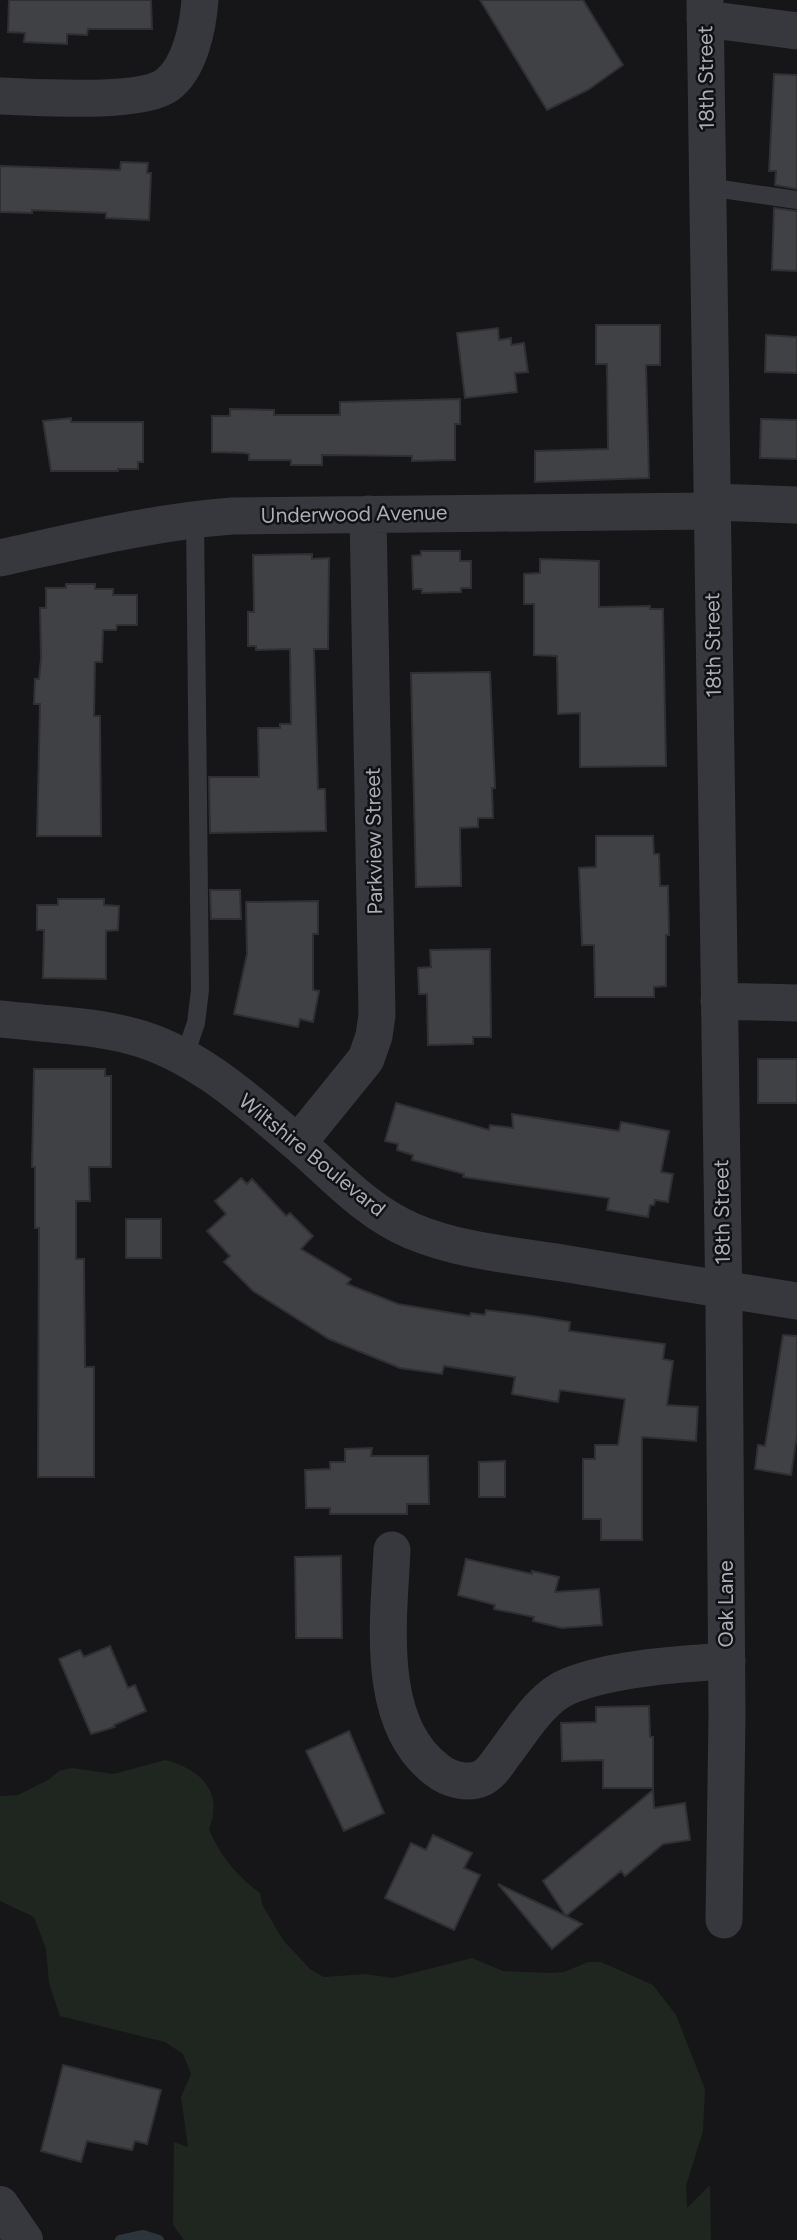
<svg xmlns="http://www.w3.org/2000/svg" width="797" height="2240" font-family="Figtree,sans-serif">
<style>
.green{fill:#1e261f}
.lines{fill:none;stroke-linecap:round;stroke-linejoin:round}
.stream{stroke:#2c353c;stroke-width:10}
.building{fill:#404145;stroke:#303034;stroke-width:2}
.service{stroke:#37383d;stroke-width:18}
.minor{stroke:#37383d;stroke-width:37}
.tertiary{stroke:#37383d;stroke-width:38}
.labels{text-anchor:middle;stroke-width:5;stroke-linejoin:round;paint-order:stroke}
.street-label{font-size:21px;fill:#a8adb8;stroke:#111113}
</style>
<rect width="100%" height="100%" fill="#161618"/>
<!-- green -->
<path class="green" d="M165,1760C200,1769 224,1791 209,1829C220,1856 237,1876 260,1893L263,1906L283,1940L311,1970L324,1977L365,1974L393,1978L472,1958L503,1971L549,1973L564,1972L588,1962H601L653,1985L676,2015L705,2089L703,2131L686,2186L687,2208L710,2185L711,2240H184L173,2225L174,2142L188,2147L181,2097L191,2074L183,2054L165,2042L60,2016L49,1983L46,1949L34,1917L0,1901V1796L18,1795L48,1780L59,1771L72,1768L114,1774Z"/>
<g class="lines">
<!-- stream -->
<path class="stream" d="M120,2240L143,2235L159,2240"/>
</g>
<!-- building -->
<path class="building" d="M9,0H151L152,29H88L87,35L67,34V44L24,42L25,33L8,32Z
M480,0H583L623,65L588,90L547,110Z
M774,74L797,75V189L775,185L776,171H769Z
M121,162L148,163L147,173H151L149,220L106,218V213L32,210V213L0,212V166L120,170Z
M774,208L797,211V271L772,270Z
M596,325H660V365H646L649,478L535,482V451L608,449L607,364H596Z
M498,328L499,340L511,338V345L524,343L528,372L515,373L517,392L465,398L457,333Z
M766,335L797,337V373L765,372Z
M460,399V424H455V460L412,461V456L322,455V465H291V460H249V454L244,453L212,452V416H230V409L274,410V415H340V402Z
M71,418V422H143V462H138V469H118V471H51L43,421Z
M761,419L797,420V459L760,458Z
M421,551H460V561H471V588H461V592L422,593V589H413L412,556L421,555Z
M312,554V559L329,558L328,649H314L318,789H325L326,831L210,833L209,777H259L258,728H280V724H291L290,649L256,650V646H248V612H254L253,555Z
M540,559L599,561V607L650,606V609H663L666,766L580,767V713L558,714L557,656L534,655V604H524V574L540,573Z
M66,584H95V589H113V595H137V625H117L116,630H103L102,662H95L94,716H100L101,836H37L40,704H34L35,679H39L41,658L40,608H46V588H66Z
M490,672L495,788H492L493,818H478V827L460,828L461,886L416,887L411,673Z
M596,836H653L654,854H659L660,886H668L669,935H666V986L654,987V997H595L594,945H582L579,868L596,867Z
M210,890H240L241,919H211Z
M58,899H104V905L119,906L118,930L106,931V979L43,978L44,930H37V905H58Z
M318,901V934H313V990L319,991L313,1022L300,1019L298,1027L234,1014L247,954L246,902Z
M490,949L491,1037H473V1044L428,1045L427,994H419L418,968L431,967L430,950Z
M758,1059H797V1103H758Z
M34,1069H105V1076H111V1167H89L90,1201H76V1259H84L85,1367H94V1477H38L39,1228H35V1167H32Z
M396,1103L489,1130L490,1125L513,1128L512,1114L619,1131L621,1122L669,1131L661,1172L673,1174L668,1202L655,1200L654,1205H650L648,1217L607,1210L609,1198L463,1177L464,1174L412,1160L413,1155L397,1150L398,1144L385,1141Z
M241,1178L247,1184L252,1179L286,1216L290,1213L313,1236L301,1249L351,1279L347,1284L398,1304L470,1316L471,1313L485,1315L486,1310L533,1316L570,1322L569,1331L665,1344L663,1359L673,1361L667,1405L698,1407L696,1441L642,1437V1540H601V1519H583V1459H595V1445H618L625,1399L560,1390L558,1402L512,1394L515,1377L444,1366L442,1374L400,1368L329,1339L253,1291L224,1262L230,1256L207,1231L226,1214L215,1201Z
M126,1219H161V1258H126Z
M783,1335L797,1336V1435L791,1475L755,1469L758,1445L765,1446Z
M372,1448L371,1456H428L429,1504H407V1514H330V1508H306L305,1470L330,1469V1462H345V1449Z
M505,1461V1497H479V1462Z
M341,1556L342,1638H296L295,1557Z
M466,1559L532,1574V1571L559,1577L555,1592L599,1589L602,1625L562,1628L533,1621L534,1617L494,1609L495,1605L458,1595Z
M110,1646L128,1688L135,1685L146,1711L114,1725L115,1727L91,1734L59,1659L80,1650L84,1657Z
M649,1706L650,1737H653V1788H603V1760L562,1761L561,1723L596,1722V1707Z
M349,1731L384,1813L344,1831L306,1751Z
M653,1790L654,1808L685,1803L690,1840L663,1844L625,1876L621,1871L566,1916L582,1924L552,1949L498,1884L566,1916L543,1881Z
M433,1835L472,1853L464,1868L480,1875L454,1930L385,1898L411,1843L426,1850Z
M63,2065L161,2090L147,2144L135,2141L132,2150L87,2141L81,2162L41,2151Z"/>
<g class="lines">
<!-- service -->
<path class="service" d="M707,187L797,200
M184,1058L196,1023L200,990L195,519"/>
<!-- minor -->
<path class="minor" d="M705,0L724,1310L727,1717L724,1920
M705,19L797,31
M0,96C36,97 140,105 167,85C190,68 198,27 200,0
M711,502L797,505
M0,558C77,541 153,522 232,516L712,511
M719,1001L797,1003
M0,1019C43,1024 89,1025 131,1036C194,1052 247,1100 295,1141C332,1172 366,1212 412,1231C459,1251 512,1255 562,1263C640,1276 719,1289 797,1301
M298,1143L366,1059L374,1036L377,1015L368,514
M392,1550C389,1618 374,1723 437,1770C448,1779 468,1785 482,1778C491,1774 498,1762 504,1754C522,1731 541,1697 569,1686C613,1668 680,1664 727,1661"/>
<!-- tertiary -->
<path class="tertiary" d="M0,2205L24,2240"/>
</g>
<g class="labels">
<!-- street labels -->
<g class="street-label">
<text transform="translate(706 78) rotate(-91)" y="7">18th Street</text>
<text transform="translate(354 514) rotate(-1)" y="7">Underwood Avenue</text>
<text transform="translate(713 645) rotate(-91)" y="7">18th Street</text>
<text transform="translate(374 841) rotate(-91)" y="7">Parkview Street</text>
<text transform="translate(312 1155) rotate(39)" y="7">Wiltshire Boulevard</text>
<text transform="translate(722 1212) rotate(-91)" y="7">18th Street</text>
<text transform="translate(726 1604) rotate(-90)" y="7">Oak Lane</text>
</g>
</g>
</svg>
